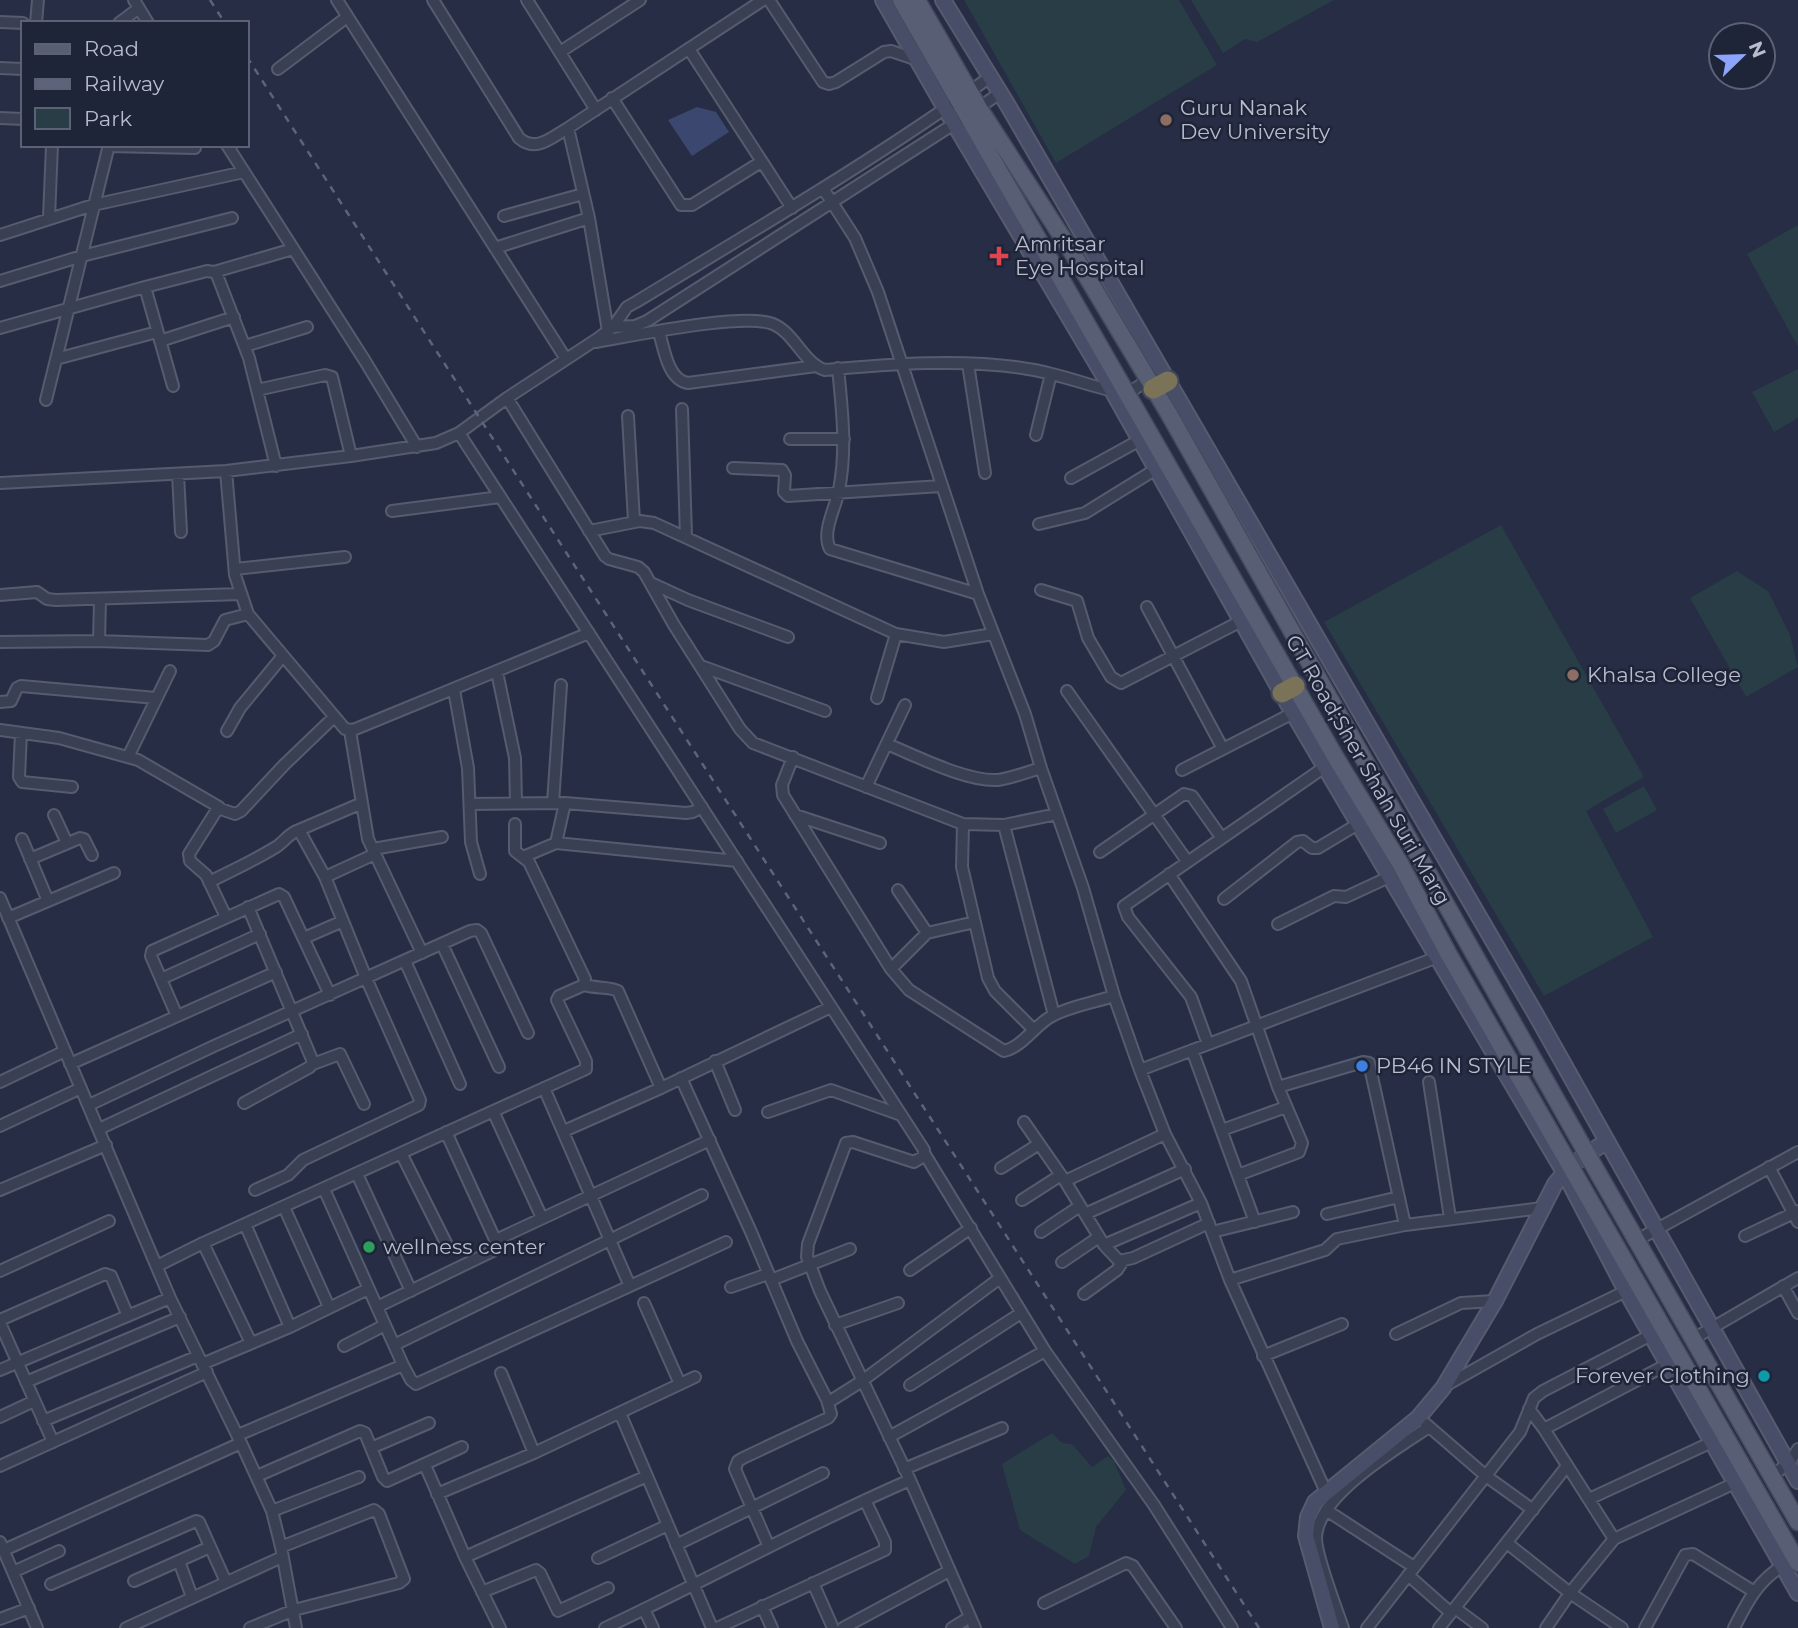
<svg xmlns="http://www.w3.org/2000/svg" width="1798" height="1628" font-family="Montserrat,sans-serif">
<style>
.green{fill:#283d45}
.water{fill:#3b476e}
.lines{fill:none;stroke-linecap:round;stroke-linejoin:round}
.street-casing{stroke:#565b6e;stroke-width:14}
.secondary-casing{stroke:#565b6e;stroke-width:18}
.primary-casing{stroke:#44495d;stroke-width:19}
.highway-casing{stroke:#42485b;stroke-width:23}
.street{stroke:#3a4054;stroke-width:10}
.secondary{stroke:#484e67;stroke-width:14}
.primary{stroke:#585f74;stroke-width:16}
.highway{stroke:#7a7357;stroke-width:19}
.rail{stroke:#5c637b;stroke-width:2.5;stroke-dasharray:7 7;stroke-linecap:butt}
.education-dot{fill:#8d6e63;stroke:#1f2539;stroke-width:2.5}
.health-dot{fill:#e0444e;stroke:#1f2539;stroke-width:2.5}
.shop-dot{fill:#3f7fe0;stroke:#1f2539;stroke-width:2.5}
.leisure-dot{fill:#2e9e5b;stroke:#1f2539;stroke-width:2.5}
.culture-dot{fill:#0f9aa8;stroke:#1f2539;stroke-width:2.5}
.labels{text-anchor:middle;stroke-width:5;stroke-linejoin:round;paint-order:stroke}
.poi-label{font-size:21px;fill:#b8bccd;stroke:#1f2539;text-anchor:start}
.street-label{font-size:21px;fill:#b8bccd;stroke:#1f2539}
</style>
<rect width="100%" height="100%" fill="#262d45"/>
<!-- green -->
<path class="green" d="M964,0H1179L1217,65L1056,163Z
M1191,0H1334L1257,42L1245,39L1223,53Z
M1798,225V347L1747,254Z
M1798,369V418L1774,432L1752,392Z
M1501,525L1644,777L1586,811L1653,937L1544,996L1324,622Z
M1737,571L1768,591L1790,635L1798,667L1746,697L1690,598Z
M1644,786L1657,810L1616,833L1603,809Z
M1052,1433L1062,1443L1072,1444L1092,1467L1108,1456L1114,1461L1126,1490L1096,1527L1089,1556L1075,1564L1020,1530L1002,1464Z"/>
<!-- water -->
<path class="water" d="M697,107L716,112L729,132L692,156L668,120Z"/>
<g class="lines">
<!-- street casing -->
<g class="street-casing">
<path id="street" d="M134,0L148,23
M337,0L566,359
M433,0L519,138C536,153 552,137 568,128L763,0
M527,0L596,110
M769,0L823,82L829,84L836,82L884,52L891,51L918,60
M0,22L23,23
M36,23L38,0
M119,23L139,8
M689,49L792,208
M560,52L640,0
M0,68L23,69
M278,69L347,17
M612,98L681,205H692L761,162
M974,111L1000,93
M0,118L23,119
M568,128L589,218L608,331
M227,145L365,361L417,447
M109,146L195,148
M824,190L855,238L878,292L978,594L1025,714L1041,768L1083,888L1114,996L1140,1070L1165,1134L1201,1203L1230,1280L1326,1492
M504,216L583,194
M49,218L52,145
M0,235L93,205L244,172
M495,248L589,218
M214,272L293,249
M0,281L82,256L232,218
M145,287L207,271L214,272L217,275L249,358L276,466
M613,327L635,326L647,321L960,120
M0,328L145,287L173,386
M659,332C664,349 668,380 688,383L816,366
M160,341L234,317
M596,342C632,336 744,312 773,324C795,333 803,363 825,370C888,364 966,358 1028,369C1062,374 1093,388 1127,394L1148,380
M245,346L307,327
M56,359L157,332
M968,364L985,473
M838,368C842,409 847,449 839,490C836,507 821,532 830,549L978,594
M257,390L325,375L332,377L351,456
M507,398L605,556L609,559L638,567L644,572L674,625L740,729L753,743L963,824L1004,825L1057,814
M46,400L109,145
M682,409L686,536
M628,416L634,521
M459,433L924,1150V1156L914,1162L853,1142L846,1143L808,1244L807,1257L820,1291L910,1480L975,1628
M1036,435L1051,374
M790,439H844
M733,468L782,470L785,475L784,492L788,496L941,486
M226,471L235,575L248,614L345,729L353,730L589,633
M178,474L181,532
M1071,478L1140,440
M0,483L226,471L351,456L436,443L459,433L507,398L597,339L613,327L627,307L636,302C756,229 876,159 990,77
M392,511L500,497
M1039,524L1085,513L1161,466
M589,531L640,521L654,523L896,634L944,642L993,634
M235,569L345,557
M651,583L688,600L788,637
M1041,590L1077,601L1088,638L1111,677L1121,683L1245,619
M0,595L37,592L47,599L56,600L240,594
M1147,607L1223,749
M99,641L100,600
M0,642L99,641L208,645L214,641L225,620L248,614
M701,666L825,711
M497,672L515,758L516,803
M454,690L468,768L471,842L480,874
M1067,691L1187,861
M877,698L896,634
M0,702L11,701L17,688L21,686L156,698
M0,730L59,738L138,760L219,807
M227,731L240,708L282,657
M350,731L368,839L422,953
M21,733L19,777L22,782L72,787
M887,744C916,756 967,782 998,780C1012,778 1027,772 1041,768
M128,757L170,671
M793,757L782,785L783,795L891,969L909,990L1004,1051C1023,1047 1036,1023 1054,1015C1072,1006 1095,1002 1114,996
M1182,770L1293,713
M866,787L905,705
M553,803L561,685
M471,804L565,803L686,813L693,812L702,807
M54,815L67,843
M795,815L880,843
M963,824L962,867L988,978L995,991L1033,1029
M1004,825L1054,1015
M299,830L362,803
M22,839L48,901
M556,843L737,861
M373,849L442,837
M1100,852L1184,794L1192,796L1221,837
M523,857L556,843L565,803
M30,859L80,838L84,839L92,855
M1169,874L1241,981L1278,1087L1302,1143L1299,1152L1238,1175
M325,877L375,854
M209,882C231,871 255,860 276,847C284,842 289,833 299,830L325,877L366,978L420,1100L419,1105L303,1160L288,1175L255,1190
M898,890L927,933
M0,898L170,1298L241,1443L272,1511L281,1547L296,1628
M1224,899L1297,842L1303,841L1312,848H1318L1358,824
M226,917L206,875L190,861L189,854L218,808L235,814L241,811L284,765L334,717
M8,918L114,873
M1278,924L1334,896L1346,897L1389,877
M304,938L343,921
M442,944L499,1067
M405,961L460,1084
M891,969L927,933L975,922
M161,979L260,934
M584,985C593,988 613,987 618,991L661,1088
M177,1016L151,956L152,951L279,894L284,897L330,995
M1208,1044L1191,997L1128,917L1124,906L1329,764
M1192,1050L1255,1222
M715,1061L735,1110
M70,1064L276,972
M313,1064L340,1054L364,1104
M1140,1070L1443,955
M681,1078L751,1232L797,1341L827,1400H832L862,1381L1000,1278
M0,1082L65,1051
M1429,1082L1450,1218
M1278,1087L1363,1062L1369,1063L1405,1225
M544,1088L629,1284
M244,1103L310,1067L313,1062L248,907
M89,1105L214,1046L470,931L477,930L481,933L528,1033
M493,1111L542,1218
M768,1112L831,1090L901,1115
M1024,1122L1065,1181L1104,1245L1119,1261L1133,1258L1209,1223
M0,1126L81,1088
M99,1129L302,1034
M1222,1130L1286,1107
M564,1131L661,1088L831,1007
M401,1153L446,1243
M924,1153L1045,1351L1154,1505L1232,1628
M1769,1167L1798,1222
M1001,1168L1039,1144
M357,1174L411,1291
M1065,1181L1165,1134
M324,1189L403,1365L411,1380L416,1384L726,1242
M0,1190L106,1145
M1022,1200L1061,1175
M284,1207L329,1307
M1085,1214L1185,1169
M1327,1214L1399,1197
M245,1224L290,1327
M1041,1232L1080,1206
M1212,1232L1293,1212
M1745,1236L1798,1211
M496,1240L710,1140
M1637,1240L1798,1152
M203,1243L251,1343
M1104,1245L1201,1203
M1062,1262L1099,1237
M157,1266L203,1243L586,1069V1061L557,1000L559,996L584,985L585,979L529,862L515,851V824
M910,1270L971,1228
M0,1271L109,1221
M771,1280L850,1249
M1230,1280L1325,1250L1337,1239L1405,1225L1542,1208
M1783,1286L1798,1313
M731,1287L768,1274
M1084,1294L1117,1270L1123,1261
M644,1303L680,1384
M377,1307L497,1249L498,1246L446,1132
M0,1320L105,1274L111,1276L128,1316
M0,1323L53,1442
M835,1325L898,1303
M1396,1334L1461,1303L1495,1301
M1693,1339L1798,1278
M394,1345L702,1195
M344,1346L385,1325
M1263,1356L1342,1324
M202,1364L290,1327L368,1289
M0,1370L170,1298
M501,1373L534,1453
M26,1382L180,1317
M910,1385L1021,1313
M1445,1386L1537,1334L1626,1291
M1529,1409L1544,1429L1614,1539
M620,1413L712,1628
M0,1417L34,1401
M43,1421L198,1356
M1426,1424L1486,1476L1533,1510
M1544,1429L1668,1364
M238,1435L403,1365
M889,1437L1045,1351
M371,1448L429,1423
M425,1465L465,1557L500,1628
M0,1466L207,1372
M904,1469L1002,1428
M257,1476L360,1431L365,1433L383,1477L387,1481L462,1447
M1772,1477L1791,1460L1798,1449
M437,1494L534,1453L695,1377
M1589,1499L1712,1442
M1326,1510L1414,1567
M272,1511L359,1477
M0,1542L37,1628
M1507,1543L1570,1593L1622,1628
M676,1545L823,1473
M769,1547L735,1469L738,1461L743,1458L828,1418L831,1414L827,1400
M4,1550L241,1443
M465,1557L647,1476
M598,1558L668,1525
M179,1561L192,1597
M13,1572L59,1551
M1408,1575L1451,1613
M134,1581L210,1547
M813,1583L833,1628
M51,1584L196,1521L199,1522L226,1582
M482,1592L536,1570L540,1573L558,1611L608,1588
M1044,1603L1126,1563L1133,1566L1176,1628
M762,1606L772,1628
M1455,1608L1482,1628
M644,1609L653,1628
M0,1619L29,1608
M126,1628L282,1557
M250,1628L294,1610L399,1583L404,1579L379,1514L374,1510L281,1547
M605,1628C707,1580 806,1525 910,1480
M717,1628L885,1550V1542L865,1500
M843,1628L949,1571
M952,1628L970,1617
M1343,1628C1336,1607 1317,1559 1316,1539C1316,1496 1396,1449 1429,1427
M1367,1628L1520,1432L1534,1398L1543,1391L1651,1335
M1439,1628L1567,1466
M1546,1628L1570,1593L1614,1539L1735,1483
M1645,1628L1685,1555L1693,1554L1753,1591
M1734,1628C1748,1600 1759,1579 1787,1563"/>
</g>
<!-- secondary casing -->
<g class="secondary-casing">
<path id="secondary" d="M883,0L946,110L1108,383L1293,713L1564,1172L1626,1291L1798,1593
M943,0L1007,104L1535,1013L1798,1481
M1332,1628L1306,1536L1308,1517L1315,1502L1418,1418L1443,1388L1495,1301L1555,1184L1570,1166L1607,1141"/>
</g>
<!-- primary casing -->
<g class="primary-casing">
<path id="primary" d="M901,0L1336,758L1401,865L1448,953L1798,1563
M917,0L979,108L1075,257L1169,414L1587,1154L1798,1522"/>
</g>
<!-- highway casing -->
<g class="highway-casing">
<path id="highway" d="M1153,389L1168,381
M1282,693L1295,686"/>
</g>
<!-- street -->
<use href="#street" class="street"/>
<!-- secondary -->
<use href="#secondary" class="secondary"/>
<!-- primary -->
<use href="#primary" class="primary"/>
<!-- highway -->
<use href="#highway" class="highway"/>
<!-- rail -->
<path class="rail" d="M210,0L225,23
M247,57L1259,1628"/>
</g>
<!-- markers -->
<g class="education-dot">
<circle cx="1166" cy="120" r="7"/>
<circle cx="1573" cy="675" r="7"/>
</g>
<path class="health-dot" d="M995.5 245.5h7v7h7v7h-7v7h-7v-7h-7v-7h7z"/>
<circle class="shop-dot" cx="1362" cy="1066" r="7"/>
<circle class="leisure-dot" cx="369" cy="1247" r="7"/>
<circle class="culture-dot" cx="1764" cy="1376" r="7"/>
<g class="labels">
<!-- poi labels -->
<g class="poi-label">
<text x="1180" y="115">Guru Nanak<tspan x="1180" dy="24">Dev University</tspan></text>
<text x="1015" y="251">Amritsar<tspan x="1015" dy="24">Eye Hospital</tspan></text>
<text x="1587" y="682">Khalsa College</text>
<text x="1376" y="1073">PB46 IN STYLE</text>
<text x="383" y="1254">wellness center</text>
<text x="1750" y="1383" text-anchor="end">Forever Clothing</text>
</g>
<!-- street labels -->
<g class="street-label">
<text transform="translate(1368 770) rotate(60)" y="7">GT Road;Sher Shah Suri Marg</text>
</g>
</g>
<!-- legend -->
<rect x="21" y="21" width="228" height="126" fill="#1f2539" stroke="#5c6174" stroke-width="2"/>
<rect x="35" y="44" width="35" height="10" fill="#585f74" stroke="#5c6174" stroke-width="2"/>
<text x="84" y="56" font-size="21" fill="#b8bccd">Road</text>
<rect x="35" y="79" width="35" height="10" fill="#5c637b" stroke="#5c6174" stroke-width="2"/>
<text x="84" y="91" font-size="21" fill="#b8bccd">Railway</text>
<rect x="35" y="108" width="35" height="21" fill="#283d45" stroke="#5c6174" stroke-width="2"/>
<text x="84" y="126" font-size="21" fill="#b8bccd">Park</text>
<!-- north arrow -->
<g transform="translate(1742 56) rotate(67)"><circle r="33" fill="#1f2539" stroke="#5c6174" stroke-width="2"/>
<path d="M0-5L12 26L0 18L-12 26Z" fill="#8da4fd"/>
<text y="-10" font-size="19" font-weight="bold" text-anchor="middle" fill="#b8bccd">N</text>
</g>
</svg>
